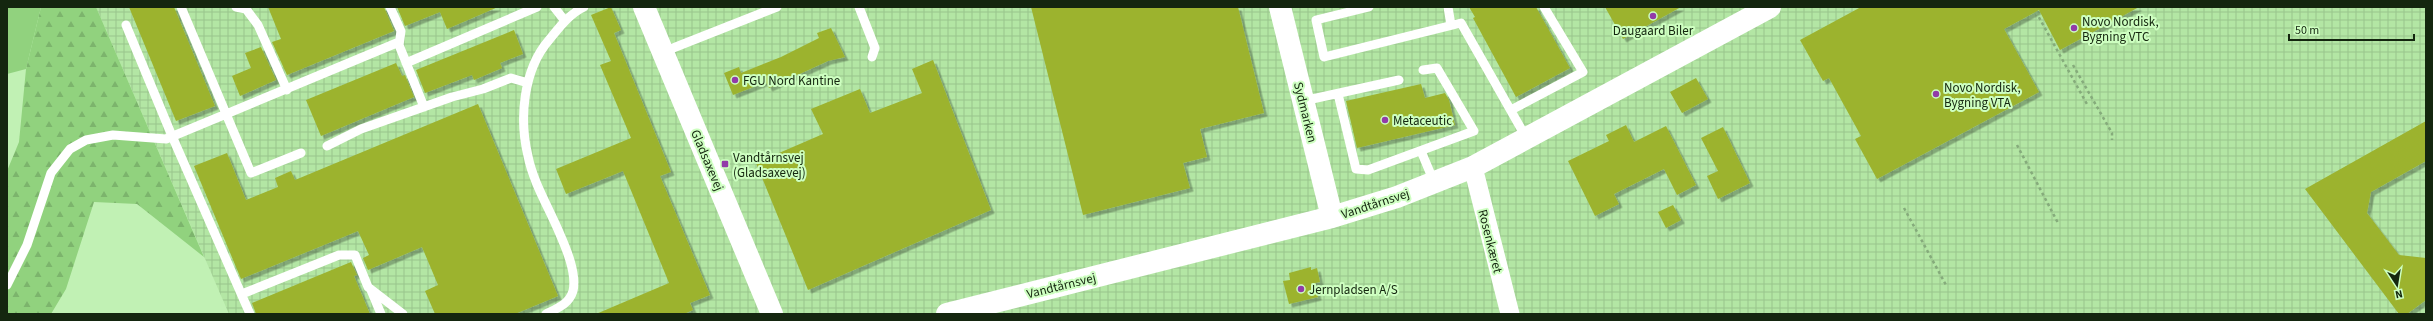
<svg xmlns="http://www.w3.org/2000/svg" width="2433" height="321" font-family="'Source Sans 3',sans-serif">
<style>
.industrial{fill:url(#industrial-grid)}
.grass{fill:#91d27e}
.forest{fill:url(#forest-firs)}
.building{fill:#9cb32e;filter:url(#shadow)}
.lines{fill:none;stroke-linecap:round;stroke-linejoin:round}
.path{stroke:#85ab7b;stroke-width:2.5;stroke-dasharray:3 3;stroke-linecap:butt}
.service{stroke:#fff;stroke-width:9}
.minor{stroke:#fff;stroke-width:19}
.tertiary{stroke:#fff;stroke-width:22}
.poi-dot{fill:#923ba8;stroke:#ceffc1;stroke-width:1.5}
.labels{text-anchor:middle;stroke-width:4;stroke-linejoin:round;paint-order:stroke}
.poi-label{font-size:13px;fill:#14260f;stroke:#ceffc1;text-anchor:start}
.street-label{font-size:13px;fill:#14260f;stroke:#ceffc1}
</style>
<defs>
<pattern id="industrial-grid" width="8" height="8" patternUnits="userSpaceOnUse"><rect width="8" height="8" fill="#b3e6a4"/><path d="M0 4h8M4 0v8" fill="none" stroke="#99c58c"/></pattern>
<pattern id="forest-firs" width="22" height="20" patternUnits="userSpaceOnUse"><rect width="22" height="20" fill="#91d27e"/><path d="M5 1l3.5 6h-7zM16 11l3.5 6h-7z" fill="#7cb46c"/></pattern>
<filter id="shadow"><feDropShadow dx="3.5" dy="3.5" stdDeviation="0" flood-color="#0004"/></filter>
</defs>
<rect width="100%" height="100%" fill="#c1f1b4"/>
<!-- industrial -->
<path class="industrial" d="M96,7H2426V314H229Z"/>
<!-- grass -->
<path class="grass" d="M7,7H41L26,69L7,74Z"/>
<!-- forest -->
<path class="forest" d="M41,7H96L204,257L137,204L94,202L66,289L51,314H7V171L19,142L26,69Z"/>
<!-- building -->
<path class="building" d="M129,7H174L215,106L176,121Z
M268,7H384L394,31L287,75L272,42L281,39Z
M397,7H498L447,29L440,12L405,26Z
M611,7L621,30L614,33L671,172L660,176L710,295L690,303L693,310L684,314H596L669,283L623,171L566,194L556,169L631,138L600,65L611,61L591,15Z
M1031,7H1238L1264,113L1200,129L1207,157L1183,163L1190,188L1083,215Z
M1469,7H1536L1570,68L1516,97L1473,18L1475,17Z
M1605,7H1681L1623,39Z
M1861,7H2139L2060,50L2039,10L2004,29L2039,92L1877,179L1855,139L1861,136L1829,78L1823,81L1800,40Z
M831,28L845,57L828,61L769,88L766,82L733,95L724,73L739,67L741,73L781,57L819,38L817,33Z
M514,30L523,54L500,63L502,68L474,80L472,75L425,93L416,70Z
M261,47L276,80L240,96L232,76L251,68L245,53Z
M933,60L991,210L808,290L756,163L823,134L811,109L860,89L870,113L922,93L912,69Z
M396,63L402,76L405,75L414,97L321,136L306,100Z
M1696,78L1708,99L1682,113L1670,92Z
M1421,84L1425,98L1445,93L1449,100L1455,125L1357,148L1346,101Z
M478,104L558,296L515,314H435L425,291L438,285L422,247L368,270L363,258L369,255L358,231L241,279L194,166L227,153L246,200L278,187L275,178L291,171L295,180Z
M2426,121V161L2371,192L2367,213L2399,255L2426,258V300L2407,314H2399L2305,189Z
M1626,125L1634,142L1666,126L1696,185L1677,195L1664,169L1614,194L1619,204L1595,216L1568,161L1609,141L1606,135Z
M1723,127L1750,183L1718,199L1707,176L1718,171L1701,138Z
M1673,205L1681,220L1666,228L1658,212Z
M351,262L357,275L354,276L370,314H256L252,303Z
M1311,267V270L1317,268L1320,282L1315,283L1318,297L1289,304L1283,281L1290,280L1289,273Z"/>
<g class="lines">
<!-- path -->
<path class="path" d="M2036,12L2088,106
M2073,65L2112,133V140
M2017,145L2058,223
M1904,208L1946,285"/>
<!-- service -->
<path class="service" d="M181,7L251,173L301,153
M236,7L246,9L258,25L287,90
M390,7L401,31L399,45L424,107
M554,7L565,21
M859,7L875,48L872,57
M1369,7L1316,20L1324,57L1461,23L1527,139
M1448,7L1451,25
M126,25L172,136L250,314
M663,52L777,7
M406,63L537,7
M1338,94L1356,169L1368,170L1474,131L1437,68L1423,70
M1303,101L1399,80
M1511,110L1583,72L1544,7
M327,146L361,129L452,97L483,89L511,78L528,83
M1421,151L1434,182
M7,285L27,245L51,173L70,149L86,140L113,135L166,139L399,42
M371,290L381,314
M242,294L339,255H355L368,287L403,314
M546,314C558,308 569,304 573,291C577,273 566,248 559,232C549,208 533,182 528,156C519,119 523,70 549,40C559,28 569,14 584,7"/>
<!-- minor -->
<path class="minor" d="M1473,167L1510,314"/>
<!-- tertiary -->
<path class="tertiary" d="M644,7L772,314
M1280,7L1332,217
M947,314L1332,217L1397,197L1473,167L1770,7"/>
</g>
<!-- markers -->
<g class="poi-dot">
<circle cx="1653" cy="16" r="4"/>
<circle cx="2074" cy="28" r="4"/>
<circle cx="735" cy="80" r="4"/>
<circle cx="1936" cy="94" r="4"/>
<circle cx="1385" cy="120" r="4"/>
<rect x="721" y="160" width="8" height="8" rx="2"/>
<circle cx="1301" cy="289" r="4"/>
</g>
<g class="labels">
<!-- poi labels -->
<g class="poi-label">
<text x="2082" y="26">Novo Nordisk,<tspan x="2082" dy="15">Bygning VTC</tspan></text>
<text x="1653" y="35" text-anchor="middle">Daugaard Biler</text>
<text x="743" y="85">FGU Nord Kantine</text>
<text x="1944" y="92">Novo Nordisk,<tspan x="1944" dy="15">Bygning VTA</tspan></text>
<text x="1393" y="125">Metaceutic</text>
<text x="733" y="162">Vandtårnsvej<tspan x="733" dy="15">(Gladsaxevej)</tspan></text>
<text x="1309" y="294">Jernpladsen A/S</text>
</g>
<!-- street labels -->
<g class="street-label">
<text transform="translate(1306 112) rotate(76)" y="5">Sydmarken</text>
<text transform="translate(708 160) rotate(67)" y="5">Gladsaxevej</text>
<text transform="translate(1375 203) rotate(-18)" y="5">Vandtårnsvej</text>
<text transform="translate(1491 241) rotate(76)" y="5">Rosenkæret</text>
<text transform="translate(1061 285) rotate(-14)" y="5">Vandtårnsvej</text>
</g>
</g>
<!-- border -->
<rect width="2433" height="321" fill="none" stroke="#14260f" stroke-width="16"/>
<!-- north arrow -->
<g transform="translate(2397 285) rotate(168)" stroke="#ceffc1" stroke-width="3" paint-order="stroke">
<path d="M0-3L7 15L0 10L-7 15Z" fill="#14260f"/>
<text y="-6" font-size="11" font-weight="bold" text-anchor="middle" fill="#14260f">N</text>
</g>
<!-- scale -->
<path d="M2289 34v6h125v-6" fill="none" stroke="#14260f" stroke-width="2"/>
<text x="2295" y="34" font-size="12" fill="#14260f" stroke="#ceffc1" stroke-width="3" paint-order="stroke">50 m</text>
</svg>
